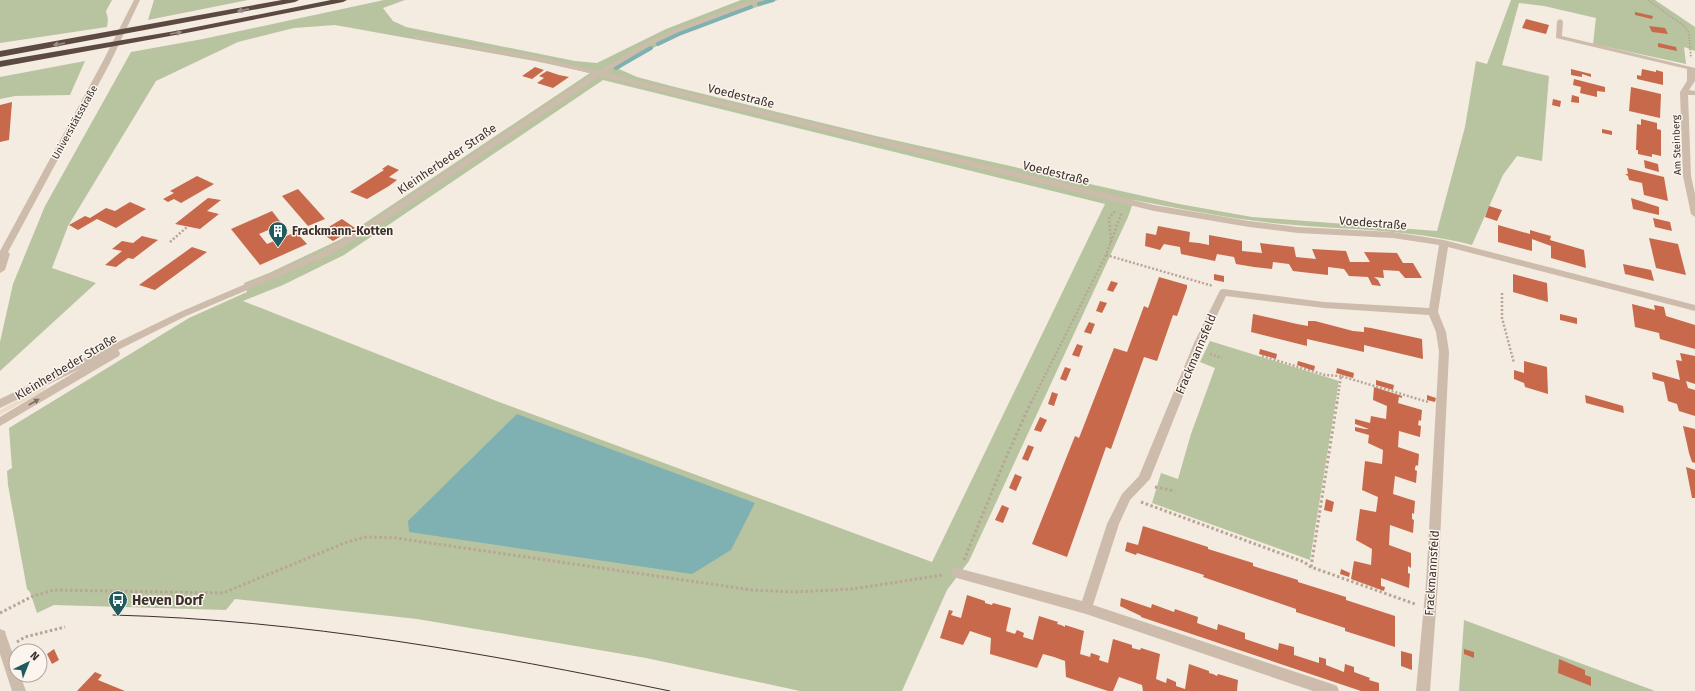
<svg xmlns="http://www.w3.org/2000/svg" width="1695" height="691" font-family="'Fira Sans',sans-serif">
<style>
.green{fill:#b8c4a0;fill-rule:evenodd}
.plaza{fill:#ecdcc8}
.water{fill:#7fb0b2}
.lines{fill:none;stroke-linecap:round;stroke-linejoin:round}
.stream{stroke:#7fb0b2;stroke-width:4}
.building{fill:#c8694b}
.path-far2{stroke:#b9a596;stroke-width:2;stroke-dasharray:1.5 1.5;stroke-linecap:butt}
.path-far1{stroke:#b9a596;stroke-width:2.5;stroke-dasharray:2 2;stroke-linecap:butt}
.path{stroke:#b9a596;stroke-width:3;stroke-dasharray:2.5 2.5;stroke-linecap:butt}
.minor{fill:#cdbbac;fill-rule:evenodd}
.highway{fill:#5c4a42;fill-rule:evenodd}
.tram{stroke:#3b302b;stroke-width:1}
.oneway{fill:#9c8e87}
.oneway2{fill:#7d6f65}
.labels{text-anchor:middle;stroke-width:3;stroke-linejoin:round;paint-order:stroke}
.far-street-label{font-size:10px;fill:#3b302b;stroke:#fbf5ee}
.street-label{font-size:12px;fill:#3b302b;stroke:#fbf5ee}
.poi-label{font-size:12px;font-weight:bold;fill:#3b302b;stroke:#fbf5ee;text-anchor:start}
.near-poi-label{font-size:14px;font-weight:bold;fill:#3b302b;stroke:#fbf5ee;text-anchor:start}
</style>
<rect width="100%" height="100%" fill="#f4ebe1"/>
<!-- green -->
<path class="green" d="M0,0H112L106,11L108,19L107,27L0,43Z
M154,0H248L148,20Z
M384,0H405L383,8L393,21L406,27L575,61L597,63L666,29L741,0H778C724,18 666,35 619,69L637,77L675,87L876,136L1179,204L1252,217L1437,231L1465,127L1476,61L1487,64L1511,0H1655L1695,27V51L1684,47L1686,64L1593,44L1596,18L1544,6L1519,3L1502,65L1549,76L1542,161L1517,156L1503,175L1472,245C1414,230 1355,230 1295,225C1241,221 1187,210 1134,200L1128,217L969,561L947,590L902,691H800L646,658L417,619L235,599L226,610L54,605L37,613L30,592L27,589L8,485L7,471L12,468L9,428L189,318L247,292L244,283L269,273L341,239L590,73L535,61L335,25L294,28L238,42L156,81L68,226L52,268L96,283L0,371V342L13,284L45,206L131,52L203,39ZM603,80L1105,204L932,562L499,402L243,301L283,285L344,255Z
M85,61L70,95L15,96L0,99V77Z
M1210,341L1339,381L1310,560L1152,503L1161,473L1178,479L1191,434L1215,368L1200,362Z
M1464,620L1655,691H1459Z"/>
<!-- plaza -->
<path class="plaza" d="M45,386L47,388L43,391L0,415V410Z"/>
<!-- water -->
<path class="water" d="M517,414L755,503L731,550L692,574L409,532L408,521Z"/>
<g class="lines">
<!-- stream -->
<path class="stream" d="M759,4L773,0
M658,44L679,34L751,7
M616,68L651,48"/>
</g>
<!-- building -->
<path class="building" d="M1635,12L1653,16L1652,19L1635,15Z
M1526,19L1549,25L1546,34L1522,28Z
M1649,26L1665,28L1668,34L1652,32Z
M1658,43L1676,47L1677,51L1658,47Z
M535,67L544,70L532,79L522,76Z
M1571,69L1591,74V77L1582,74V77L1571,75Z
M1642,69L1656,72V70L1663,72V85L1637,79V75L1641,76Z
M547,71L559,75L569,77L553,88L537,83L544,78L539,76Z
M1574,79L1605,87V92L1597,91V97L1580,93L1581,87L1573,85Z
M1631,87L1661,94L1660,118L1629,111Z
M1572,95L1579,97V103L1571,102Z
M1553,99L1561,101L1560,107L1552,105Z
M12,102L9,140L0,142V105Z
M1641,119L1657,123V129L1661,130V156L1652,154V157L1638,154V150H1636L1637,124L1641,125Z
M1602,129L1612,131V135L1602,133Z
M1644,160L1658,164L1659,172L1645,168Z
M388,165L399,170L389,177L397,180L389,186L367,199L350,192L384,170L382,169Z
M1627,168L1664,177L1668,201L1644,195L1642,183L1629,180L1628,176L1625,174H1628Z
M197,176L214,184L181,203L174,199L168,202L163,199L174,193L170,191Z
M298,189L308,200L325,219L308,226L282,196Z
M208,198L221,200L207,211L219,214L200,229L175,224Z
M1631,198L1659,207V215L1633,209Z
M130,202L146,209L116,228L97,219L78,230L69,225L85,216L90,218L106,208L115,211Z
M1489,206L1502,210L1497,221L1485,217Z
M272,211L282,224L259,234L267,244L296,232L307,244L260,265L231,229Z
M1653,218L1670,222L1672,231L1655,227Z
M342,219L355,228L333,241L320,232Z
M1498,225L1530,234V230L1540,233L1551,236L1550,240L1584,250L1586,268L1551,258V246L1540,242L1532,239V251L1498,242Z
M1158,226L1190,232L1189,242L1199,243L1209,245V235L1242,241V251L1262,253L1260,243L1294,247L1296,257L1316,259L1312,249L1346,251L1350,262H1370L1364,252L1397,253L1403,263H1413L1422,278H1405L1399,271L1383,270L1384,278L1374,277L1378,280L1381,286L1372,285L1368,277L1349,276L1344,269L1328,267V275L1310,273L1293,271L1289,264L1273,262L1272,269L1254,267L1236,264L1234,257L1217,254L1215,261L1181,254L1180,247L1164,244L1160,250L1145,246L1146,233L1156,235Z
M142,236L158,240L133,259L128,258L116,267L105,265L122,251L112,249L122,241L133,243Z
M1649,238L1678,244L1686,275L1656,268Z
M192,247L207,252L155,290L139,285Z
M1623,264L1651,270L1654,281L1625,274Z
M1214,274L1224,276V282L1214,280Z
M1513,274L1547,283L1548,302L1513,292Z
M1159,277L1187,285V288L1177,316L1173,315L1157,361L1144,357L1111,449L1106,447L1067,557L1032,544L1075,436L1079,438L1114,348L1127,352L1144,306L1148,308Z
M1111,281L1118,283L1113,292L1107,290Z
M1100,301L1107,303L1102,313L1096,311Z
M1632,304L1655,310L1654,305L1664,307L1666,316L1695,325V349L1660,339L1659,333L1635,327Z
M1253,314L1297,324L1308,326V321H1315L1353,331L1364,332V327L1371,328L1422,339L1423,359L1364,345V352L1307,339V346L1251,332Z
M1560,314L1577,318V324L1560,320Z
M1089,322L1095,324L1091,334L1084,332Z
M1077,344L1083,346L1079,357L1072,355Z
M1260,349L1277,354L1276,359L1259,354Z
M1680,353L1695,356V384L1686,381L1688,388L1695,390V416L1679,411L1677,404L1668,401L1664,382L1653,379L1652,372L1680,380L1676,360L1682,361Z
M1298,361L1315,366L1314,371L1297,365Z
M1524,361L1547,367L1548,394L1525,387L1524,383L1514,379V370L1524,373Z
M1065,367L1071,369L1066,381L1060,379Z
M1337,368L1354,373L1353,378L1336,373Z
M1376,380L1394,385L1393,390L1376,385Z
M1374,387L1402,396V398L1399,397L1398,403L1422,410L1421,421L1419,420L1418,425L1421,426L1420,437L1399,431L1398,447L1419,454L1418,466L1416,465L1415,468V470L1417,471L1416,483L1395,476L1393,494L1415,501L1414,514L1412,513V519L1414,520L1413,533L1390,525L1389,545L1411,553V568L1408,566V573L1410,574L1409,588L1381,578V586L1385,587L1384,591L1351,579L1354,561L1371,565L1372,549L1356,540L1360,509L1376,512L1377,505L1378,497L1362,490L1365,461L1382,464L1383,450L1368,443L1369,435L1355,431V427L1365,429H1369L1355,424V419L1370,423L1371,416L1386,419L1387,406L1373,400Z
M1052,392L1058,394L1054,406L1048,404Z
M1427,395L1436,398L1435,402L1427,400Z
M1585,395L1623,406L1624,413L1586,403Z
M1040,417L1047,420L1041,432L1034,430Z
M1683,426L1695,429V463L1692,462L1689,453Z
M1028,445L1034,447L1028,461L1022,459Z
M1686,467L1695,470V498H1692Z
M1015,474L1022,477L1016,491L1009,488Z
M1326,499L1334,502L1332,512L1324,510Z
M1002,505L1009,508L1003,523L995,520Z
M1143,526L1208,547V549L1253,563V566L1298,580V582L1346,597V600L1395,616V647L1345,631V628L1296,612V609L1203,577L1204,575L1137,553L1136,555L1125,551L1127,542L1138,545Z
M1341,569L1350,573L1349,577L1340,574Z
M967,595L985,601V603L992,605L993,603L1011,608L1006,631L1015,634L1017,630L1024,633L1023,637L1033,640L1039,616L1058,622L1057,624L1061,625L1065,627V625L1084,631L1080,654L1090,657L1091,653L1100,656L1099,660L1108,663L1113,639L1132,645V648L1140,650L1141,648L1160,654L1156,679L1166,683L1167,678L1176,682V686L1185,689L1189,664L1209,671V673L1213,674L1217,676L1218,674L1238,680L1237,691H1143L1142,685L1119,677L1113,691H1108L1066,677L1065,661L1054,657L1043,654L1037,668L990,654L991,638L970,631L963,645L940,638L949,610L953,611L951,615L961,618Z
M1121,598L1151,608L1152,604L1174,612L1175,609L1198,617L1197,623L1217,630L1218,624L1245,633V639L1278,650L1279,643L1294,647V655L1319,663V657L1326,659V665L1344,672L1345,664L1354,667V672L1370,678L1369,680L1379,683V691H1361L1141,617V616L1120,606Z
M54,649L59,660L52,664L47,654Z
M1464,649L1474,652V658L1464,654Z
M1401,651L1412,654V670L1401,666Z
M1559,659L1585,670V675L1591,677V686L1558,673Z
M95,672L102,675L98,680L125,691H77Z"/>
<g class="lines">
<!-- path-far2 -->
<path class="path-far2" d="M1648,0L1684,26L1689,33L1691,58"/>
<!-- path-far1 -->
<path class="path-far1" d="M170,242L187,227
M1111,243L1109,218L1116,210
M1106,255L1213,286
M1502,293V318L1514,363
M1210,354L1222,358
M1262,356L1325,375L1341,376
M1031,403L1106,255L1122,212
M1337,403L1341,376L1428,402"/>
<!-- path -->
<path class="path" d="M1155,487L1175,491
M1141,502L1304,562L1311,567L1415,604
M964,560L1005,460L1031,402
M1311,567L1337,402
M0,613L33,596L54,590L223,593L347,542L366,537L396,538L752,590L795,592L852,589L943,575
M17,642L25,637L65,627"/>
<!-- minor -->
<path class="minor" d="M134,0H140L110,63L8,252L10,254L5,270L0,273V251L102,63Z
M754,0H763L682,30L651,44L605,73L1154,205L1249,221L1298,227L1393,232L1444,240L1695,305V311L1448,247L1438,312L1446,332L1449,352L1438,583L1430,691H1416L1426,583L1439,352L1436,332L1429,315L1324,308L1226,296L1204,343L1150,479L1130,500L1119,524L1093,605L1332,684L1337,686L1339,691H1313L1086,614L957,578L953,577L951,573L953,569L957,568L1082,601L1107,524L1122,494L1139,476L1194,343L1220,290L1223,289L1324,302L1429,308L1439,245L1393,238L1298,233L1249,227L1154,211L600,76L374,228L329,255L186,316L118,350L120,353L119,356L0,426V417L80,369L0,408V399L180,312L323,251L368,224L593,74L531,59L415,38L413,37V35L531,55L598,71L647,42L678,28Z
M1560,19L1563,21L1562,36L1695,68V81L1689,90L1695,91V95H1688L1691,176L1695,194V217L1691,214L1683,176L1680,92L1687,81V69L1556,38L1557,21Z
M0,629L5,631L6,635L16,663V675H20L26,691H12L0,654Z"/>
<!-- highway -->
<path class="highway" d="M282,0H299L295,2L0,57V51Z
M331,0H347L343,2L181,34L0,67V61L181,30Z"/>
<!-- tram -->
<path class="tram" d="M113,615C302,620 485,653 670,691"/>
</g>
<!-- one-way arrows -->
<defs><path id="oneway-solid" d="M-6-.8H1V-3.2L6.5 0L1 3.2V.8H-6Z"/></defs>
<g class="oneway">
<use href="#oneway-solid" transform="translate(243 10) rotate(169)"/>
<use href="#oneway-solid" transform="translate(176 33) rotate(-10)"/>
<use href="#oneway-solid" transform="translate(59 44) rotate(170)"/>
</g>
<use class="oneway2" href="#oneway-solid" transform="translate(34 402) rotate(-30)"/>
<!-- icons -->
<defs>
<g id="building-pin" transform="scale(1)"><path d="M0 17L-7.5 6A9.5 9.5 0 1 1 7.5 6Z" fill="#1f5a5e" stroke="#fbf5ee"/><path d="M-4-6H4V6H1V3H-1V6H-4ZM-2.5-4.3h1.7v1.8h-1.7ZM.8-4.3h1.7v1.8H.8ZM-2.5-1h1.7V.8h-1.7ZM.8-1h1.7V.8H.8Z" fill="#fff"/></g>
<g id="bus-pin" transform="scale(1)"><path d="M0 17L-7.5 6A9.5 9.5 0 1 1 7.5 6Z" fill="#1f5a5e" stroke="#fbf5ee"/><path d="M-5-6H5V4H4V6H2V4H-2V6H-4V4H-5ZM-3.5-4V0h7V-4ZM-3.5 1.2v1.5H-2V1.2ZM2 1.2v1.5H3.5V1.2Z" fill="#fff"/></g>
</defs>
<g fill-rule="evenodd">
<use href="#building-pin" x="278" y="231"/>
<use href="#bus-pin" x="118" y="600"/>
</g>
<g class="labels">
<!-- far-street labels -->
<g class="far-street-label">
<text transform="translate(74 122) rotate(-61)" y="4">Universitätsstraße</text>
<text transform="translate(1676 145) rotate(-92)" y="4">Am Steinberg</text>
</g>
<!-- street labels -->
<g class="street-label">
<text transform="translate(741 96) rotate(14)" y="4">Voedestraße</text>
<text transform="translate(447 159) rotate(-34)" y="4">Kleinherbeder Straße</text>
<text transform="translate(1056 173) rotate(14)" y="4">Voedestraße</text>
<text transform="translate(1373 223) rotate(4)" y="4">Voedestraße</text>
<text transform="translate(1196 354) rotate(-67)" y="4">Frackmannsfeld</text>
<text transform="translate(66 367) rotate(-31)" y="4">Kleinherbeder Straße</text>
<text transform="translate(1432 573) rotate(-86)" y="4">Frackmannsfeld</text>
</g>
<!-- poi labels -->
<g class="poi-label">
<text x="292" y="235">Frackmann-Kotten</text>
</g>
<!-- near-poi labels -->
<g class="near-poi-label">
<text x="132" y="605">Heven Dorf</text>
</g>
</g>
<!-- north arrow -->
<g transform="translate(28 663) rotate(43)"><circle r="19" fill="#fbf5ee" stroke="#aea6a0"/>
<path d="M0-3L7 15L0 10L-7 15Z" fill="#1f5a5e"/>
<text y="-6" font-size="11" font-weight="bold" text-anchor="middle" fill="#3b302b">N</text>
</g>
</svg>
